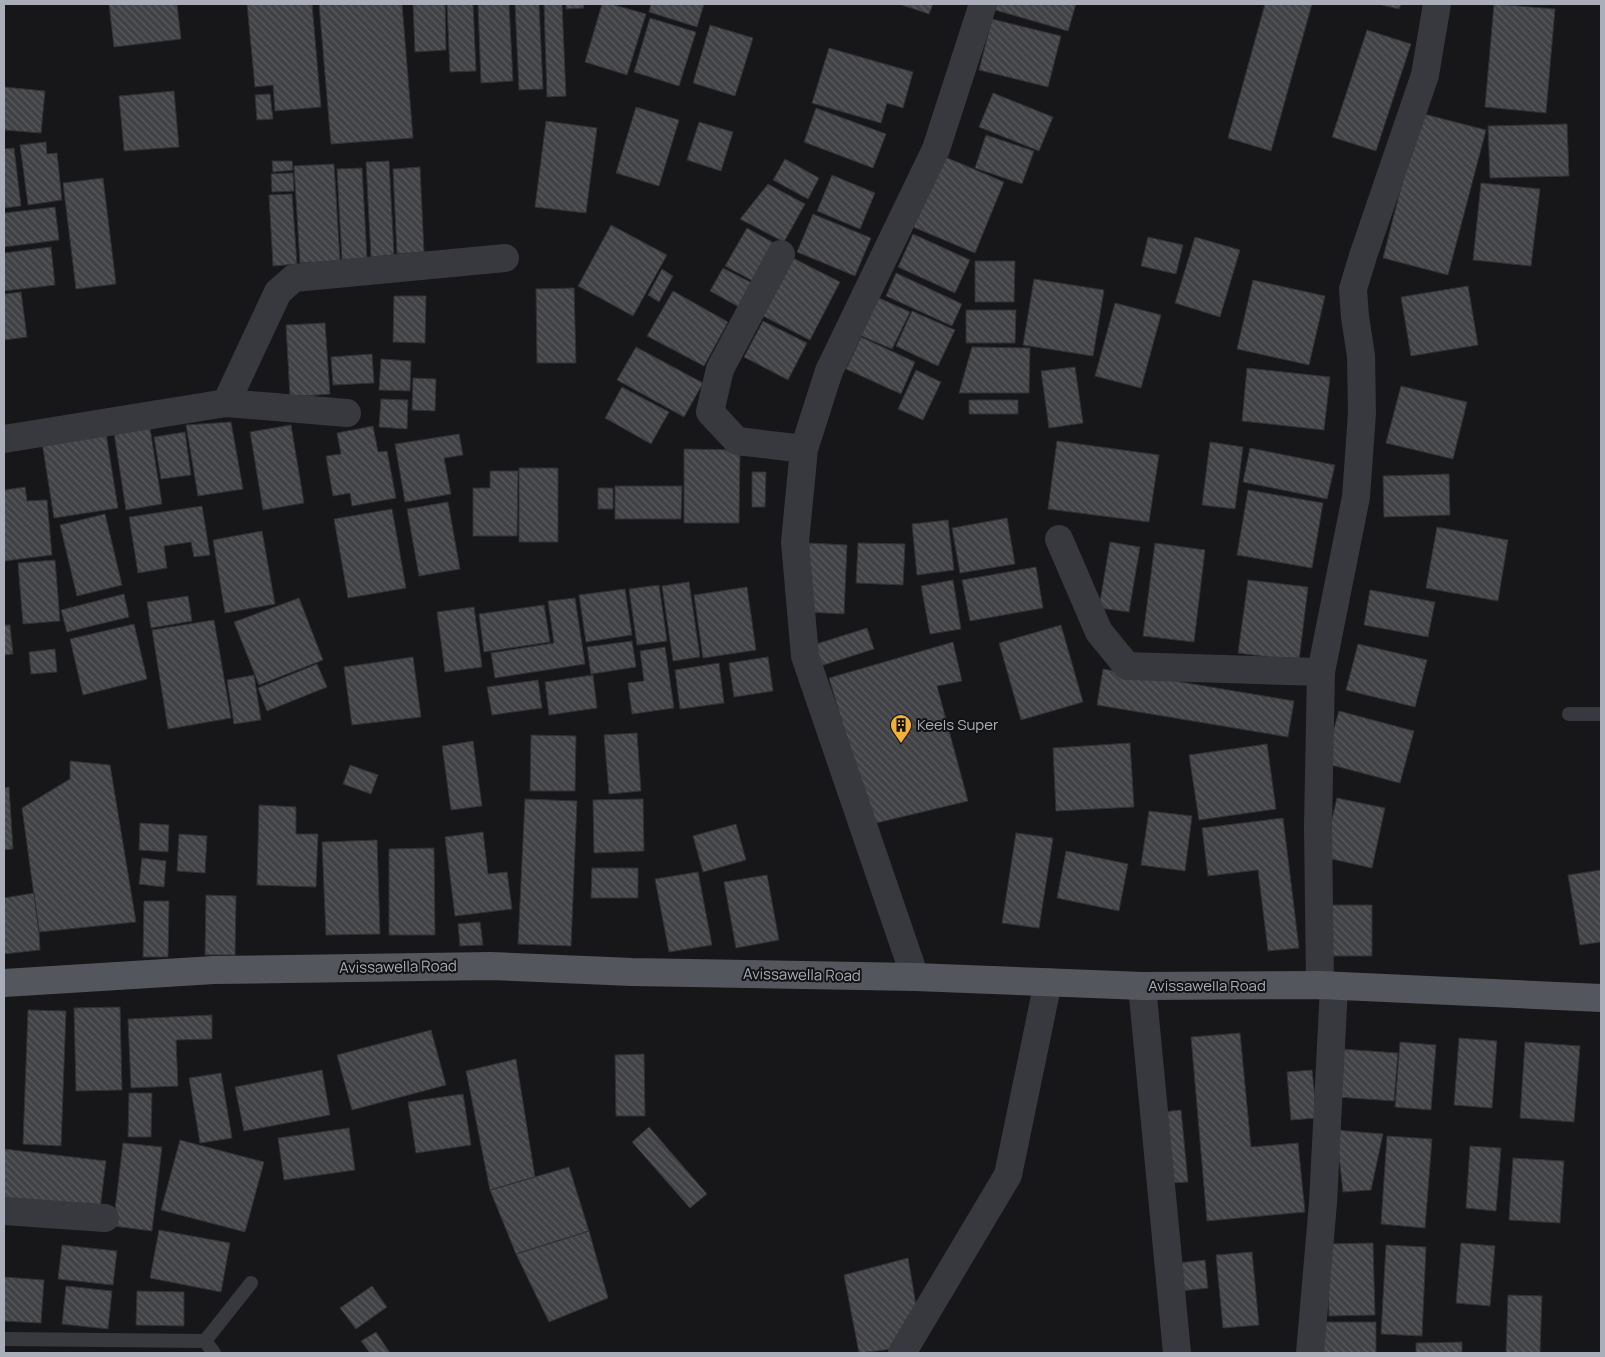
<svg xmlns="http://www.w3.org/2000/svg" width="1605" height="1357" font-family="Manrope,sans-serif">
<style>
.building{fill:url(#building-back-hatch);stroke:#313135}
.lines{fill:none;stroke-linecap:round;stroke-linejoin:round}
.service{stroke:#38393e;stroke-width:14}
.minor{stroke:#38393e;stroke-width:28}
.primary{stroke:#54565d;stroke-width:28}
.labels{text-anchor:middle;stroke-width:4;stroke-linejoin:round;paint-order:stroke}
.poi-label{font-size:15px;fill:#a9aeb9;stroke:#121214;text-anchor:start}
.street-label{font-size:15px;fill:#a9aeb9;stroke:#121214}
</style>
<defs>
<pattern id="building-back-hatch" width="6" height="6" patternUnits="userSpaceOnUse" patternTransform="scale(1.25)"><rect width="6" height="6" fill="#414246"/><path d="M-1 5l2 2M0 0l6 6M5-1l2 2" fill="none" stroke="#5a5b5f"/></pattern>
</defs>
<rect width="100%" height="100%" fill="#171719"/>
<!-- building -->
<path class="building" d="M109,4H177L181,39L114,47Z
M247,4H312L321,107L275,111L273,85L255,87Z
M319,4H402L413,138L331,144Z
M413,4H445L446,50L415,52Z
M447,4H473L476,71L450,72Z
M478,4H509L513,81L481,83Z
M515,4H539L543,89L519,90Z
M544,4H562L566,96L547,97Z
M566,4H583L584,8L566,9Z
M602,4H611L646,14L627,75L585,62Z
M651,4H704L697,27L649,12Z
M899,4H933L929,14Z
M997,4H1076L1068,31L995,10Z
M1265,4H1312L1271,151L1228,138Z
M1378,4H1401L1399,9Z
M1494,4L1555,9L1546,113L1485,107Z
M650,18L696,32L679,86L634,72Z
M992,19L1061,36L1048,87L979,70Z
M710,25L753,38L735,96L693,83Z
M1367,30L1411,44L1376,151L1332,137Z
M829,48L913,72L903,108L887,103L881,123L812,103Z
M4,87L45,91L41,133L4,130Z
M174,91L179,147L124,151L119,96Z
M993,93L1053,117L1039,151L979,127Z
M270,94L273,119L257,120L255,95Z
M636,107L679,120L659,186L616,173Z
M816,108L886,134L873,168L804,142Z
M1420,113L1486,130L1448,275L1383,258Z
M546,121L597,128L586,213L535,207Z
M699,122L733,132L721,171L687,160Z
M1567,124L1569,176L1490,178L1488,126Z
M986,135L1034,151L1022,184L975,168Z
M46,142L47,154L57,153L62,200L28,205L20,145Z
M14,148L21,206L4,208V149Z
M943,156L1004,182L975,253L913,227Z
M785,159L819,178L808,199L773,180Z
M272,161H292L293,170L273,172Z
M389,161L394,255L371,257L366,162Z
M334,164L340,261L300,263L294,166Z
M420,167L424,252L397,254L393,169Z
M362,168L367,258L342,260L337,169Z
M293,173L294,191L272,192L271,174Z
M832,175L875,193L860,229L817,211Z
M103,178L116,284L76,289L63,183Z
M1481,183L1540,189L1531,266L1473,260Z
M768,184L805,204L784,242L740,219Z
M292,194L297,264L273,266L269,195Z
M55,207L59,240L4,247V213Z
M813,214L871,238L855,276L797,252Z
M611,225L667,255L633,316L578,286Z
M747,228L774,243L753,281L725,266Z
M913,234L970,260L955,293L898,267Z
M1148,237L1183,245L1176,274L1141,266Z
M1195,237L1240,250L1220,317L1175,303Z
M51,247L55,285L4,291V253Z
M793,258L840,282L810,340L763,316Z
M975,261H1015L1014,302H975Z
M723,268L752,283L739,307L710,291Z
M662,269L673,276L659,302L648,295Z
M896,273L962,304L952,326L886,296Z
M1034,279L1104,290L1093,356L1023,345Z
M1253,280L1325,296L1309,365L1237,349Z
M1468,286L1478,345L1411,356L1401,297Z
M574,288L576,363H537L536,289Z
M673,291L728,322L704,366L647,336Z
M21,292L27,337L4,340V294Z
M394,296H426L425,343L393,342Z
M877,297L910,312L892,349L859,335Z
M1115,303L1161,315L1141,388L1095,376Z
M966,310H1016L1015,343H966Z
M912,311L955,330L938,366L896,346Z
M763,321L807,343L788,380L744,357Z
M325,323L330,394L290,397L286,325Z
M861,337L915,362L901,394L846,369Z
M636,347L703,383L684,417L617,380Z
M972,347L1030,348L1029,393H959Z
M372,354L374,383L333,385L331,357Z
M381,359L411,361L410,391L379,390Z
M1075,367L1083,423L1049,428L1041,371Z
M1247,368L1330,377L1324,430L1242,421Z
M916,370L941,382L923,420L898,409Z
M413,378L436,379L435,411L412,410Z
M1401,386L1467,402L1453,459L1386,443Z
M622,387L669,412L651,444L605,418Z
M381,399L408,400L407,429L379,427Z
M969,400H1018V414H969Z
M231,422L243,489L198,496L186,425Z
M291,425L304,503L263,510L250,432Z
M373,426L378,452L387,451L396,498L352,506L350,493L333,496L326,456L341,454L337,433Z
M105,427L118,508L54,518L41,436Z
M150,428L162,504L126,510L114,433Z
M185,432L191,475L161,479L154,437Z
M459,434L463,455L444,458L451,494L405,502L395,444Z
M1057,441L1159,455L1149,522L1048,509Z
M1210,442L1243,447L1235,509L1202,505Z
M1250,448L1335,465L1327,499L1243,482Z
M684,449L740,450L739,523H684Z
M519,468H558V542H519Z
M490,471H518L517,536H473V488H490Z
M752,472H766L765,507H752Z
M1449,474L1450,515L1384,517L1383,476Z
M615,486H682L681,519H615Z
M25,487L27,501L47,500L52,555L4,561V490Z
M598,488H613V509H598Z
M1248,490L1323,503L1312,568L1237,555Z
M448,502L460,569L419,576L407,509Z
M202,506L210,555L194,557L191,542L164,546L167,568L138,573L129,517Z
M392,509L406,588L348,598L334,519Z
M105,514L122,585L77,596L60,525Z
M1007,518L1015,564L960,573L952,528Z
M948,520L954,570L917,575L912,524Z
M1437,527L1508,540L1498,601L1426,588Z
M262,531L275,604L225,613L213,540Z
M1110,542L1140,547L1129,612L1099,608Z
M809,543L847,545L844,614L806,612Z
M858,543L905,544L903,585L856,583Z
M1155,543L1205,550L1194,642L1143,636Z
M55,560L60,621L23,624L18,563Z
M1036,567L1043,608L970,621L962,580Z
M953,580L961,629L930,634L921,586Z
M1248,580L1308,587L1299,661L1238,653Z
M689,582L700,657L673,661L662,586Z
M659,585L667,641L637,645L629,589Z
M747,587L756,650L703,658L694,595Z
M625,589L632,635L586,642L579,595Z
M1370,590L1435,602L1428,637L1364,625Z
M124,594L129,617L67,632L61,610Z
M188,596L192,621L151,628L147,602Z
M299,598L323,660L259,685L234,622Z
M575,598L585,664L495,678L491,653L554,643L548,601Z
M544,605L550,642L484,652L479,614Z
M474,607L482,667L445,672L437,612Z
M214,620L231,718L168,729L152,630Z
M134,624L147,679L83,695L70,639Z
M4,625H10L13,654L4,655Z
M1061,625L1083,702L1021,720L999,643Z
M867,628L874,649L817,667L810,646Z
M632,641L636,667L591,674L587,647Z
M953,642L962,681L937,686L968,801L872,824L829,678Z
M1358,644L1427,660L1415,707L1346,690Z
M665,647L674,708L632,714L628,683L644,681L640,651Z
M55,649L57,672L31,674L29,652Z
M413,657L421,717L352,725L344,667Z
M768,657L773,691L734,697L729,663Z
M719,663L724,703L680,709L675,670Z
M317,664L327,687L267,711L258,688Z
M1103,669L1294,701L1288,737L1097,705Z
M254,675L261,720L234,724L227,680Z
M593,675L597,708L549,715L545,682Z
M538,680L542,708L492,715L487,687Z
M1339,711L1414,731L1400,783L1324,763Z
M637,733L641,791L609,794L604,735Z
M531,735L576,736L575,791H530Z
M473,741L482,806L451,810L442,746Z
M1130,743L1134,807L1056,811L1053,748Z
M1267,744L1276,809L1199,820L1189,755Z
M70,761L110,765L136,922L39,932L22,808L70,779Z
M350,765L378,775L371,794L343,784Z
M9,787L13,849L4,850V788Z
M1337,798L1385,808L1372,868L1323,857Z
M525,799L577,801L571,946L518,944Z
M643,799L644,851L594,853L593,800Z
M259,805L296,807V834H318L316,887L257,885Z
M1149,811L1192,816L1185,871L1141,865Z
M1283,818L1299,948L1268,951L1258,870L1208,876L1202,828Z
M140,823L169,825L168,852L139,850Z
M736,824L746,860L703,872L693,836Z
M483,832L488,874L507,872L512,909L455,916L445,837Z
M1016,833L1053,838L1039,928L1002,923Z
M179,834L207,836L205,873L177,871Z
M377,840L380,934L326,935L322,842Z
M434,848L435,935H389V849Z
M1066,851L1128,864L1119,911L1057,898Z
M142,858L166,861L164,887L139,884Z
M592,868H638V898H591Z
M1601,870V942L1580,945L1568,875Z
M698,872L712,945L669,952L655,879Z
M767,875L779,940L736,948L724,882Z
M34,893L39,932L40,950L4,954V898Z
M206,895L236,896L235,955H205Z
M144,901H169L168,957H143Z
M1330,905H1372V956H1330Z
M480,922L483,945L460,946L458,924Z
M120,1007L122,1090L76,1091L74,1008Z
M28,1010L66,1011L61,1146L23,1144Z
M212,1015V1039L176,1040L178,1086L131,1088L128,1019Z
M431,1030L446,1085L352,1110L337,1055Z
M1240,1033L1251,1147L1298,1143L1305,1212L1207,1221L1191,1037Z
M1459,1038L1497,1041L1492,1108L1454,1105Z
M1400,1042L1436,1045L1431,1110L1395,1107Z
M1525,1042L1580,1046L1574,1122L1520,1118Z
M1341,1049L1398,1053L1394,1101L1337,1097Z
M644,1054L645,1116H616L615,1055Z
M516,1059L535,1177L490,1190L466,1071Z
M322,1070L330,1115L244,1131L235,1087Z
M1312,1070L1317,1118L1291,1120L1287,1072Z
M221,1073L232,1138L200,1143L189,1078Z
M129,1093H152L151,1137H128Z
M463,1094L471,1145L416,1153L408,1102Z
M1181,1110L1188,1182L1170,1183L1163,1112Z
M649,1127L707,1194L690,1208L632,1142Z
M349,1128L355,1170L284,1180L278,1138Z
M1336,1130L1383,1134L1371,1190L1343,1192Z
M1387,1136L1432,1139L1425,1228L1381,1224Z
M180,1140L264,1162L245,1232L161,1210Z
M123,1143L162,1147L152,1231L113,1226Z
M1470,1146L1501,1148L1496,1211L1466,1208Z
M4,1149L106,1161L100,1209L4,1198Z
M1513,1158L1564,1161L1560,1223L1509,1220Z
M569,1167L589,1231L516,1254L490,1190Z
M159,1230L230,1243L221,1292L150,1278Z
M589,1231L608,1298L549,1322L516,1254Z
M1373,1243L1375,1315L1329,1316L1327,1244Z
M1461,1243L1495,1246L1490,1306L1456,1303Z
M62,1245L117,1251L113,1285L58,1279Z
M1386,1245L1426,1247L1422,1336L1381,1334Z
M1252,1252L1259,1325L1223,1328L1216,1255Z
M908,1258L916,1305L893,1349L859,1353L844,1275Z
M1205,1260L1208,1288L1181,1291L1178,1263Z
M4,1277L44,1280L41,1323L4,1321Z
M66,1286L112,1291L108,1329L62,1324Z
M372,1286L387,1307L356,1329L340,1308Z
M137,1291L184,1292V1326L136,1325Z
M1508,1295L1542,1296L1540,1353H1506Z
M1314,1322H1376V1353H1314Z
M376,1332L390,1353H370L361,1341Z
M1462,1342V1353H1416V1343Z"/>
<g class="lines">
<!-- service -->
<path class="service" d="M1569,714H1601
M4,1339L205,1341L214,1353
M205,1341L251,1283"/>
<!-- minor -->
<path class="minor" d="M781,254L720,369L710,412L737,441L804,449
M226,403L278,292L294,278L505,258
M4,439L226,403L347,413
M1059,539L1099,632L1127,666L1321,672
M915,977L805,656L795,542L804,449L829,371L936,149L983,4
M1320,985L1318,826L1321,672L1356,497L1362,413L1361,356L1355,317L1353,289L1363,256L1425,75L1437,4
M1142,986L1177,1353
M4,1211L105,1218
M902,1353L1008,1175L1048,982
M1310,1353L1323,1203L1334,987"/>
<!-- primary -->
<path class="primary" d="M4,983L214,970L491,966L632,972L915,977L1142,986L1320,985L1601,998"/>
</g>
<!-- icons -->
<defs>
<g id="building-pin" transform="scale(1.125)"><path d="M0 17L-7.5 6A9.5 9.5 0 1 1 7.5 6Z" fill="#f2b136" stroke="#121214"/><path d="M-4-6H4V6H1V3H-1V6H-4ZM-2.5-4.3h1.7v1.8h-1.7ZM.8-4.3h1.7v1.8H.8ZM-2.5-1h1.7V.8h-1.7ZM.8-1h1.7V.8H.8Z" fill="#111"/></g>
</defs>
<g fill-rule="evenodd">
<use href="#building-pin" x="901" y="725"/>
</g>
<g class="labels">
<!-- poi labels -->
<g class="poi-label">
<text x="917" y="730">Keels Super</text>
</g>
<!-- street labels -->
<g class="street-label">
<text transform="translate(398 967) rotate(-1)" y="5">Avissawella Road</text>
<text transform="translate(802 975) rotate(1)" y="5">Avissawella Road</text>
<text x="1207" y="991">Avissawella Road</text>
</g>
</g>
<!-- border -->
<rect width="1605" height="1357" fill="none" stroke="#a9aeb9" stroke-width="10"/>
</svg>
